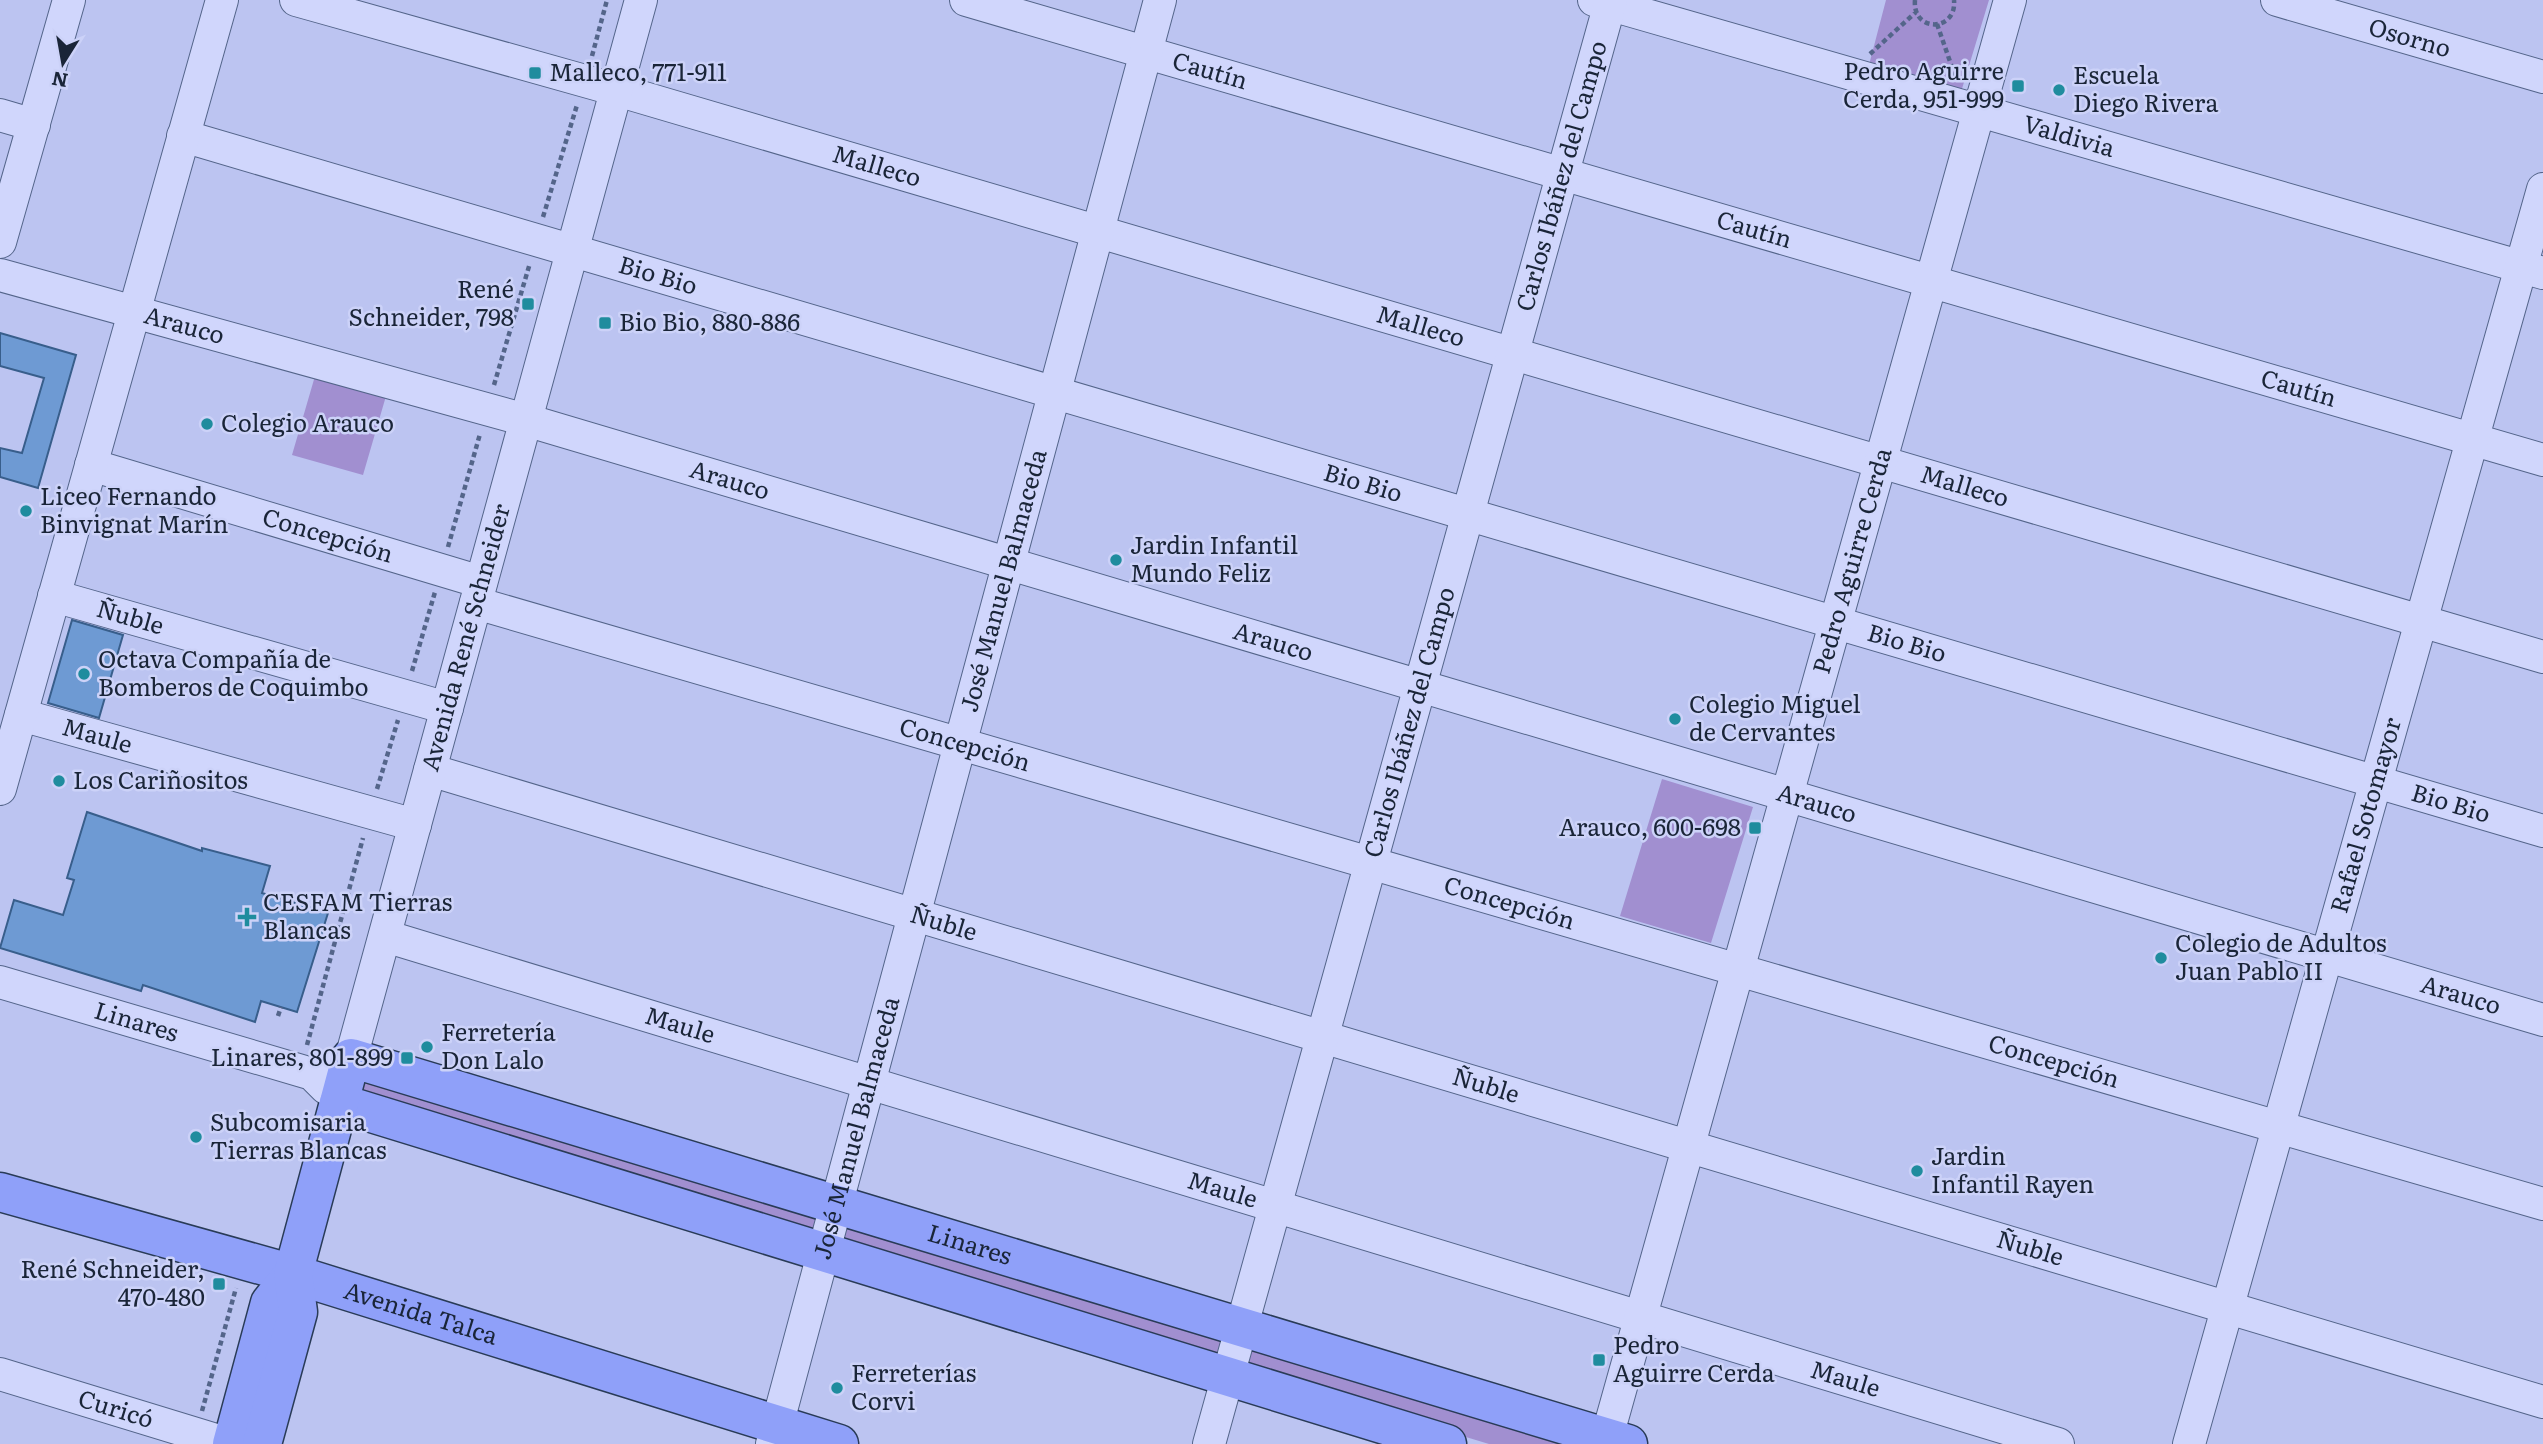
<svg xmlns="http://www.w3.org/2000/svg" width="2543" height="1444" font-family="Literata,serif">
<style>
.green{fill:#a18fd0}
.building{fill:#6e9ad3;stroke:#385e8b;stroke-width:2}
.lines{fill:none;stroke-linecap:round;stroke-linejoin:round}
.minor-casing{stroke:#54658a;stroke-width:34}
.major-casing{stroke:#293b57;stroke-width:41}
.path{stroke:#54658a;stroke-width:4.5;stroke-dasharray:5 3.5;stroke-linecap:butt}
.minor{stroke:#d0d6fc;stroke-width:32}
.major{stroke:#8fa0f9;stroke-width:38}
.poi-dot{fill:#1f8c9e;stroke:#ccd2f8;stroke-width:2.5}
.labels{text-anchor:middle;stroke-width:5;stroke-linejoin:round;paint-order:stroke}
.street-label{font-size:24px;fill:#1a2538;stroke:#ccd2f8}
.poi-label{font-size:24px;fill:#1a2538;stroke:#ccd2f8;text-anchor:start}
</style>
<rect width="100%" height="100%" fill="#bcc4f1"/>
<!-- green -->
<path class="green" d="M1886,0H1989L1961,92L1869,65Z
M315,376L386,396L363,475L292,455Z
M1662,779L1753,807L1711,943L1620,916Z
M365,1073L1590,1444H1489L357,1100Z"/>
<!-- building -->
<path class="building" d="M0,333L76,355L38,488L0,477V448L22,453L44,378L0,366Z
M72,620L123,635L99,718L48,703Z
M87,812L202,851V848L270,866L262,893L328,913L297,1012L261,1001L255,1022L143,985L141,991L0,948L14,900L63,915L74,880L67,878Z"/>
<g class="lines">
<!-- minor casing -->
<g class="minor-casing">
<g id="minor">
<path id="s1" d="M296,0L617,90L2543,657"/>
<path id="s2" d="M966,0L2543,460"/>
<path id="s3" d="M1594,0L2543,273"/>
<path id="s4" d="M2277,0L2543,77"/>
<path d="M0,115L34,125"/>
<path id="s5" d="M183,136L2543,831"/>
<path d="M0,242L69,0"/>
<path id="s6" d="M0,275L526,420L2543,1020"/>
<path id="s7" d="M91,465L481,582"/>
<path id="s8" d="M54,596L447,708"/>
<path id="s9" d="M476,603L2543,1204"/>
<path id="s10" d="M21,715L415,825"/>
<path id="s11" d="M430,770L2543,1402"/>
<path d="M0,789L222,0"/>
<path id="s12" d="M385,936L2058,1444"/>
<path id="s13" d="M0,982L312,1074L326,1088"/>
<path id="s14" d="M312,1074L351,1058L641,0"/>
<path id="s15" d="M0,1374L229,1444"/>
<path id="s16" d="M772,1444L1160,0"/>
<path id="s17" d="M1209,1444L1611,0"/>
<path id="s18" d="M1605,1444L2010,0"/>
<path id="s19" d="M2189,1444L2543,189"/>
</g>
</g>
<!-- major casing -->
<g class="major-casing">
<g id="major">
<path d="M339,1103L1447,1444"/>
<path id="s20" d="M0,1192L293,1274L839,1444"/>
<path d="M232,1444L270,1303L293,1274"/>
<path id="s21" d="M262,1444L298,1312L293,1274L351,1058L1628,1444"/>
</g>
</g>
<!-- path -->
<path class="path" d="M1915,0C1912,33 1957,32 1954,0
M1937,24L1955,76
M1870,54L1916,12
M592,56L607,0
M543,217L577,105
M494,385L530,263
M448,547L480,434
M412,671L435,592
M377,789L398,720
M278,1016L281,1007
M307,1045L363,838
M202,1411L236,1288"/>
<!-- minor -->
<use href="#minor" class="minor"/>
<!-- major -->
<use href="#major" class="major"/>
</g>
<!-- markers -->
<g class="poi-dot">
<rect x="528" y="66" width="14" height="14" rx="3.5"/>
<rect x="2011" y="79" width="14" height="14" rx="3.5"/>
<circle cx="2059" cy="90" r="7"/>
<rect x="521" y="297" width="14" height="14" rx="3.5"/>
<rect x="598" y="316" width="14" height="14" rx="3.5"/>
<circle cx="207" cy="424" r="7"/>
<circle cx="26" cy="511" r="7"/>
<circle cx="1116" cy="560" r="7"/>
<circle cx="84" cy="674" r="7"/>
<circle cx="1675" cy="719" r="7"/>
<circle cx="59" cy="781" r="7"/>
<rect x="1748" y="821" width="14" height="14" rx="3.5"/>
<path d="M243.5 906.5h7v7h7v7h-7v7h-7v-7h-7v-7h7z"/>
<circle cx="2161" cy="958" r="7"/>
<circle cx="427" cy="1047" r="7"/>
<rect x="400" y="1051" width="14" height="14" rx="3.5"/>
<circle cx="196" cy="1137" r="7"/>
<circle cx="1917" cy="1171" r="7"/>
<rect x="212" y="1277" width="14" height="14" rx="3.5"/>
<rect x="1592" y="1353" width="14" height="14" rx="3.5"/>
<circle cx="837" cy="1388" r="7"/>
</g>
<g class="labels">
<!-- street labels -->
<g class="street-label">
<text dy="8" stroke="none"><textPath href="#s4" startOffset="138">Osorno</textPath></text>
<text dy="8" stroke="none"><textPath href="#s2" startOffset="254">Cautín</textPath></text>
<text dy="8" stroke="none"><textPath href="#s3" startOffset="494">Valdivia</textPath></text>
<text dy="8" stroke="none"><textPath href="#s1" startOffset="604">Malleco</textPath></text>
<text dy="8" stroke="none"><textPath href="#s17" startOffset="1316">Carlos Ibáñez del Campo</textPath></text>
<text dy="8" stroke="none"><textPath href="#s2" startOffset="821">Cautín</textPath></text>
<text dy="8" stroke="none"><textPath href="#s5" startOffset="495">Bio Bio</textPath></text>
<text dy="8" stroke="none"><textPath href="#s6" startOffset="191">Arauco</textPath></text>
<text dy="8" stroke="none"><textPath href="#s1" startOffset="1171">Malleco</textPath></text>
<text dy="8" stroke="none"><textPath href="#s2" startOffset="1388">Cautín</textPath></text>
<text dy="8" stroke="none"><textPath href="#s6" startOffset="758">Arauco</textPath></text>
<text dy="8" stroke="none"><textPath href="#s5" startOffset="1230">Bio Bio</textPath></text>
<text dy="8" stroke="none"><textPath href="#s1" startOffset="1738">Malleco</textPath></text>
<text dy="8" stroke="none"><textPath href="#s7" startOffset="247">Concepción</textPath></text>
<text dy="8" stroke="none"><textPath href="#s18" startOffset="917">Pedro Aguirre Cerda</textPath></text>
<text dy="8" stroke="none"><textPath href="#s16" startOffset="894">José Manuel Balmaceda</textPath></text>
<text dy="8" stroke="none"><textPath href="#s8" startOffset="79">Ñuble</textPath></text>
<text dy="8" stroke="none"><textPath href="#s14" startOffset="478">Avenida René Schneider</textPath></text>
<text dy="8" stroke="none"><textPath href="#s6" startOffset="1325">Arauco</textPath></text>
<text dy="8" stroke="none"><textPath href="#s5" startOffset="1797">Bio Bio</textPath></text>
<text dy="8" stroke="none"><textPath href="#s17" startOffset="749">Carlos Ibáñez del Campo</textPath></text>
<text dy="8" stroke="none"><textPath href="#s10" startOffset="79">Maule</textPath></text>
<text dy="8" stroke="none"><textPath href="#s9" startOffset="509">Concepción</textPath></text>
<text dy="8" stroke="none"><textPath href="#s6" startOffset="1892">Arauco</textPath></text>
<text dy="8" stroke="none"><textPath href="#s5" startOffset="2364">Bio Bio</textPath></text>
<text dy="8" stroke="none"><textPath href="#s19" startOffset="653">Rafael Sotomayor</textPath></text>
<text dy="8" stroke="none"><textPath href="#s9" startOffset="1076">Concepción</textPath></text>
<text dy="8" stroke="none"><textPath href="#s11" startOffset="536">Ñuble</textPath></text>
<text dy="8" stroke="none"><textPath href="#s6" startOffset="2564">Arauco</textPath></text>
<text dy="8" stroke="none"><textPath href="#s13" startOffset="142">Linares</textPath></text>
<text dy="8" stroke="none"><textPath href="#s12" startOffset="308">Maule</textPath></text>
<text dy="8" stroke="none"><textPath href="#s9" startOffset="1643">Concepción</textPath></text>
<text dy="8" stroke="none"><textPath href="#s11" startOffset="1102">Ñuble</textPath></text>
<text dy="8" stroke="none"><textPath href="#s16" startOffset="327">José Manuel Balmaceda</textPath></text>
<text dy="8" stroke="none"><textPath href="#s12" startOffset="875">Maule</textPath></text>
<text dy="8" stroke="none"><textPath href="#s21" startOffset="1045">Linares</textPath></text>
<text dy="8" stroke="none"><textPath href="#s11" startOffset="1670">Ñuble</textPath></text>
<text dy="8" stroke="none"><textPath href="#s20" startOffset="438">Avenida Talca</textPath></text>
<text dy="8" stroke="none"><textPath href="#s12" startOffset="1526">Maule</textPath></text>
<text dy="8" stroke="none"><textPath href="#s15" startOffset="121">Curicó</textPath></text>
</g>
<!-- poi labels -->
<g class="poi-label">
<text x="2004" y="80" text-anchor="end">Pedro Aguirre<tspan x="2004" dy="28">Cerda, 951-999</tspan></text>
<text x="549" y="81">Malleco, 771-911</text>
<text x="2073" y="84">Escuela<tspan x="2073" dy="28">Diego Rivera</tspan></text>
<text x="514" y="298" text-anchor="end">René<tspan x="514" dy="28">Schneider, 798</tspan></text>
<text x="619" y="331">Bio Bio, 880-886</text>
<text x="221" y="432">Colegio Arauco</text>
<text x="40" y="505">Liceo Fernando<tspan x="40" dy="28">Binvignat Marín</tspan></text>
<text x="1130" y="554">Jardin Infantil<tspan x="1130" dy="28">Mundo Feliz</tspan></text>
<text x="98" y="668">Octava Compañía de<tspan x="98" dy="28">Bomberos de Coquimbo</tspan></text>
<text x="1689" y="713">Colegio Miguel<tspan x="1689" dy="28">de Cervantes</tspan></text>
<text x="73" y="789">Los Cariñositos</text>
<text x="1741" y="836" text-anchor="end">Arauco, 600-698</text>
<text x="263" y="911">CESFAM Tierras<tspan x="263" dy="28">Blancas</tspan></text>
<text x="2175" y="952">Colegio de Adultos<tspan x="2175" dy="28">Juan Pablo II</tspan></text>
<text x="441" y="1041">Ferretería<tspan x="441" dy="28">Don Lalo</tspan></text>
<text x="393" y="1066" text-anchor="end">Linares, 801-899</text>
<text x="210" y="1131">Subcomisaria<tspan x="210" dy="28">Tierras Blancas</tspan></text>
<text x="1931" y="1165">Jardin<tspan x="1931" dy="28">Infantil Rayen</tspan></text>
<text x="205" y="1278" text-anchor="end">René Schneider,<tspan x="205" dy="28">470-480</tspan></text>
<text x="1613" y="1354">Pedro<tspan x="1613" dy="28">Aguirre Cerda</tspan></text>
<text x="851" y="1382">Ferreterías<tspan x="851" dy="28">Corvi</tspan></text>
</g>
</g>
<!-- north arrow -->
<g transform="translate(63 63) rotate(191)" stroke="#ccd2f8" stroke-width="5" paint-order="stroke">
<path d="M0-5L12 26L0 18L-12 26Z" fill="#1a2538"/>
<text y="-10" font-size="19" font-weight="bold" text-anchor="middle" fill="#1a2538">N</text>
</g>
</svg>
